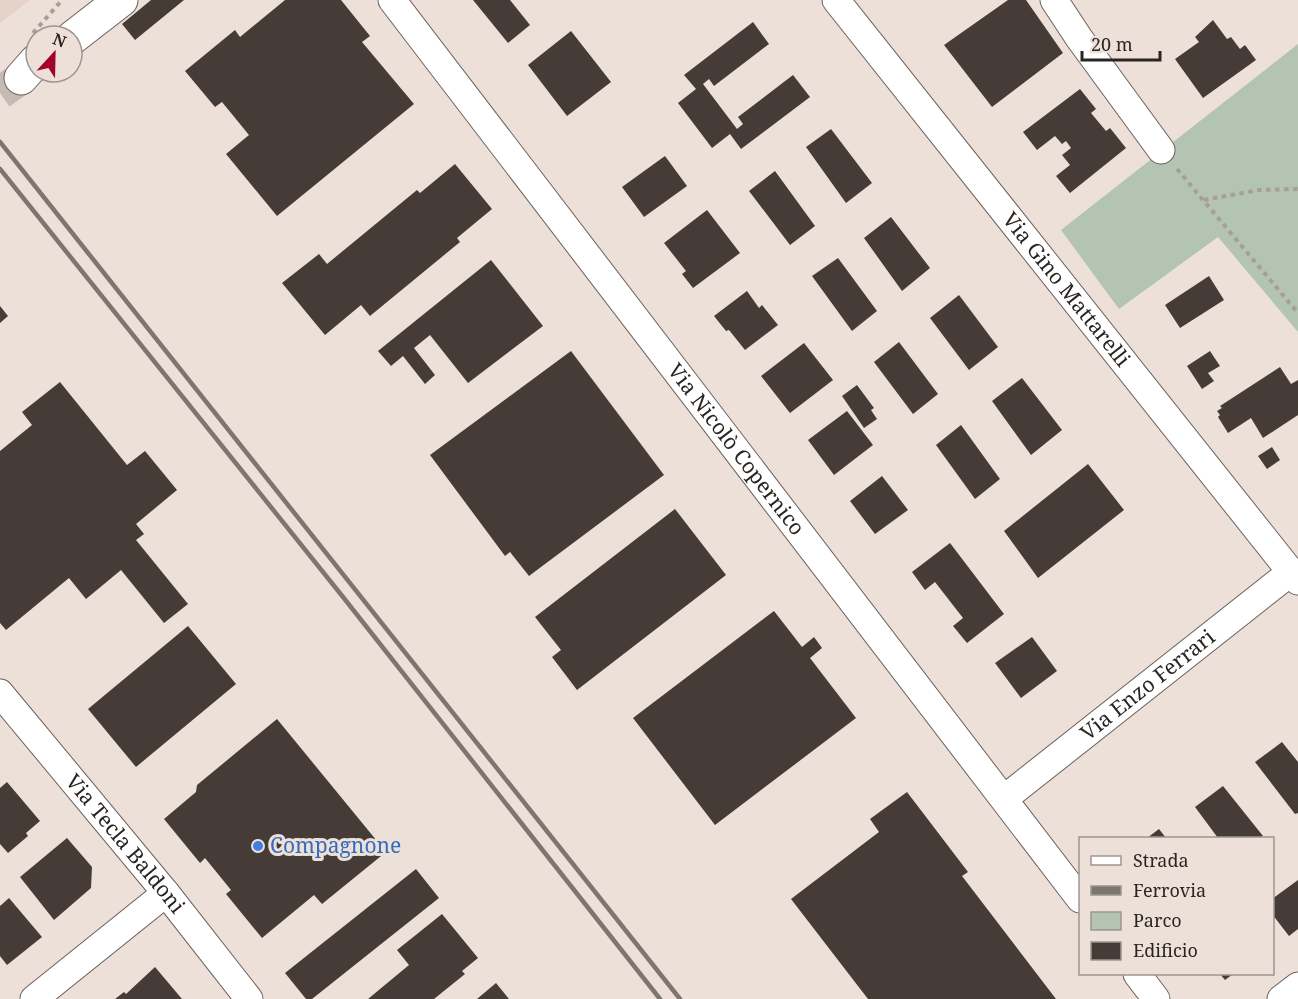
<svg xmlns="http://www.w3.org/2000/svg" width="1298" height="999" font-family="'Noto Serif',serif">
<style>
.built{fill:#e5d2c8}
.green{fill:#b3c4b2}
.building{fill:#463c37}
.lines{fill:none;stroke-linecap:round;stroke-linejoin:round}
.major-tunnel{stroke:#c5bbb4;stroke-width:33;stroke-dasharray:33 16;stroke-linecap:butt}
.minor-casing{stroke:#6b615b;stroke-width:29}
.major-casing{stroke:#6b615b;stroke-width:35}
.path{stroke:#a79e98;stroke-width:4;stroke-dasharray:4.5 4.5;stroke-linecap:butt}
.minor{stroke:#fff;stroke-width:27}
.major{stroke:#fff;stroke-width:33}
.rail{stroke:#7c7570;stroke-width:4.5}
.shop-dot{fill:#3f7fe0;stroke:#ece0d9;stroke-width:2}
.labels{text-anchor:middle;stroke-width:6;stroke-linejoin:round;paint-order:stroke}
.street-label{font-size:21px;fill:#292522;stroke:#ece0d9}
.shop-label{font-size:21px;fill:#366cbe;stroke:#ece0d9;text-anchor:start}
</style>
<rect width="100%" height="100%" fill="#ece0d9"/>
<!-- built -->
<path class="built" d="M0,0H30L0,23Z"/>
<!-- green -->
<path class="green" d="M1298,44V332L1218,237L1119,309L1061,230Z"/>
<!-- building -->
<path class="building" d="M151,0H184L135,40L122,24Z
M285,0H341L370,36L362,42L414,104L277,216L226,154L249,135L222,102L215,107L185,71L235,30L240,37Z
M473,0H510L530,25L508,43Z
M1008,0H1026L1063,53L992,107L944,45Z
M1213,20L1227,39L1231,37L1240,49L1245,45L1256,60L1203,98L1175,59L1199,42L1195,37Z
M753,22L769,44L714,86L709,79L703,84L737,129L743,124L738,117L793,75L810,97L741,149L730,134L712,148L678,103L696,89L684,75Z
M571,31L611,82L567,116L528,65Z
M1080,89L1096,109L1091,113L1106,131L1110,128L1126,148L1070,193L1056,176L1070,165L1062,155L1071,148L1066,141L1062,144L1055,136L1037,150L1023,132Z
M831,129L872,183L846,203L806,147Z
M665,156L687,186L644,217L622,187Z
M455,164L492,209L457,238L460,242L370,316L361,305L325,335L282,283L319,254L327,264L417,190L420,193Z
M775,171L815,226L790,245L749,191Z
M707,210L740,253L693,288L682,274L686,271L664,243Z
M891,217L930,268L902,291L864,238Z
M838,258L877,311L852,331L812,276Z
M491,260L543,326L468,383L430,335L414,348L435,375L425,384L403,356L391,366L378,351Z
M1209,276L1224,300L1180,328L1165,305Z
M747,291L759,308L762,305L778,325L745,350L729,330L726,331L714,316Z
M959,295L998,347L969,370L930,318Z
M0,306L8,316L0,323Z
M899,342L938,394L913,414L874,362Z
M804,343L833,380L790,413L761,376Z
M571,351L664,475L529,576L510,552L505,556L430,455Z
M1210,351L1220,366L1208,373L1214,381L1202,389L1187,366Z
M1280,367L1291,384L1298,380V415L1263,438L1251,418L1228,433L1218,417L1220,415L1217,411L1222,408L1220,406Z
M1022,378L1062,430L1031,455L992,401Z
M60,382L127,465L145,451L177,490L136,524L144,534L136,540L188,604L164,623L121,570L86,599L69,578L6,630L0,623V451L32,425L22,412Z
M857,385L874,408L871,410L877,419L864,428L842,396Z
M847,411L873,445L834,475L808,440Z
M961,425L1000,479L975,499L936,445Z
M1272,447L1280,460L1267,469L1258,456Z
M1088,464L1124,510L1038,578L1004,531Z
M882,476L908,510L875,534L850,501Z
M675,509L726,575L577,690L552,657L561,650L535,617Z
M950,543L1004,614L967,643L953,626L963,618L935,582L925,590L912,572Z
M774,611L802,647L814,637L822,648L810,658L856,718L715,825L633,718Z
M188,626L236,684L136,767L88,709Z
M1032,637L1057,671L1021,698L995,663Z
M277,719L386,852L322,904L314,895L262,938L226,894L231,890L205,858L200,863L164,819L196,792L197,785Z
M1282,742L1298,762V813L1295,814L1255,762Z
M7,782L40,821L26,833L28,836L8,853L0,844V788Z
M1223,786L1263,836L1260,838H1218L1195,807Z
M907,792L968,872L962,876L1056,999H868L791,899L879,832L870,819Z
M1159,829L1166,838H1147Z
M67,838L92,867L91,888L54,920L20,877Z
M416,869L439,898L312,999H306L285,973Z
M1298,880V929L1289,936L1272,914V899Z
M9,898L42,937L7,965L0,956V906Z
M442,914L478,958L462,971L465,974L434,999H368L409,965L397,950Z
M155,967L182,999H115L124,992L126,994Z
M1220,974H1233L1225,980Z
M496,983L509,999H477Z"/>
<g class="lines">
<!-- major-tunnel -->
<path class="major-tunnel" d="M0,93L21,78"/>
<!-- minor casing -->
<g class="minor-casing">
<g id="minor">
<path id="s1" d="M392,0L1080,899"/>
<path id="s2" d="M836,0L1298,581"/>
<path d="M1054,0L1079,38L1161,150"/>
<path id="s3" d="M0,693L166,893L249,999"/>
<path id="s4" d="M1005,798L1291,572"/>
<path d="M1137,974L1156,999"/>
<path d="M34,999L166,893"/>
<path d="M1281,999L1298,986"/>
</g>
</g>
<!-- major casing -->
<g class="major-casing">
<path id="major" d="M72,38L121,0
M21,78L36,61"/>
</g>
<!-- path -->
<path class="path" d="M33,33L62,0
M1177,169L1298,313
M1204,200L1259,190L1298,189"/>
<!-- minor -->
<use href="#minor" class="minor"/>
<!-- major -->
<use href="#major" class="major"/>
<!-- rail -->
<path class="rail" d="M0,142L680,999
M0,169L343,597L660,999"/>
</g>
<!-- markers -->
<circle class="shop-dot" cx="258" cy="846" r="6"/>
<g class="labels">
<!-- street labels -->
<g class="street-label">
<text dy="7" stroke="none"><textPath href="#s2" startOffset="370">Via Gino Mattarelli</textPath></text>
<text dy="7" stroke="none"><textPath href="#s1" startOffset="566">Via Nicolò Copernico</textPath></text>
<text dy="7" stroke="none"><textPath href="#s4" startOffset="182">Via Enzo Ferrari</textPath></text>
<text dy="7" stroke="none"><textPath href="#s3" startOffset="196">Via Tecla Baldoni</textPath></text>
</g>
<!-- shop labels -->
<g class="shop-label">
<text x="270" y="853">Compagnone</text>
</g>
</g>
<!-- legend -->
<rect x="1079" y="837" width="195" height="138" fill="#ece0d9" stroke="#9e9590" stroke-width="1.5"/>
<rect x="1091" y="856" width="30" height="9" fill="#ffffff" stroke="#9e9590" stroke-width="1.5"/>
<text x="1133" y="867" font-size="18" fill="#292522">Strada</text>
<rect x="1091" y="886" width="30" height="9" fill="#7c7570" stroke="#9e9590" stroke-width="1.5"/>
<text x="1133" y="897" font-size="18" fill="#292522">Ferrovia</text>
<rect x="1091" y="912" width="30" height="18" fill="#b3c4b2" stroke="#9e9590" stroke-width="1.5"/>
<text x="1133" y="927" font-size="18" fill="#292522">Parco</text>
<rect x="1091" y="942" width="30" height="18" fill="#463c37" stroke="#9e9590" stroke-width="1.5"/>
<text x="1133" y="957" font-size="18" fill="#292522">Edificio</text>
<!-- north arrow -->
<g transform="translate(54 54) rotate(22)"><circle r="28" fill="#ece0d9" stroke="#9e9590" stroke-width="1.5"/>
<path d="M0-4.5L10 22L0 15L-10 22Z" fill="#a2032a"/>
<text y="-9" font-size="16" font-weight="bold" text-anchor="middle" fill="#292522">N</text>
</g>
<!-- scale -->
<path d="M1082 51v9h78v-9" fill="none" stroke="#292522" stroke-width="3"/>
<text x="1091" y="51" font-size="18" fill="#292522" stroke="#ece0d9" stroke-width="4.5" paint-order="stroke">20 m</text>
</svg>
